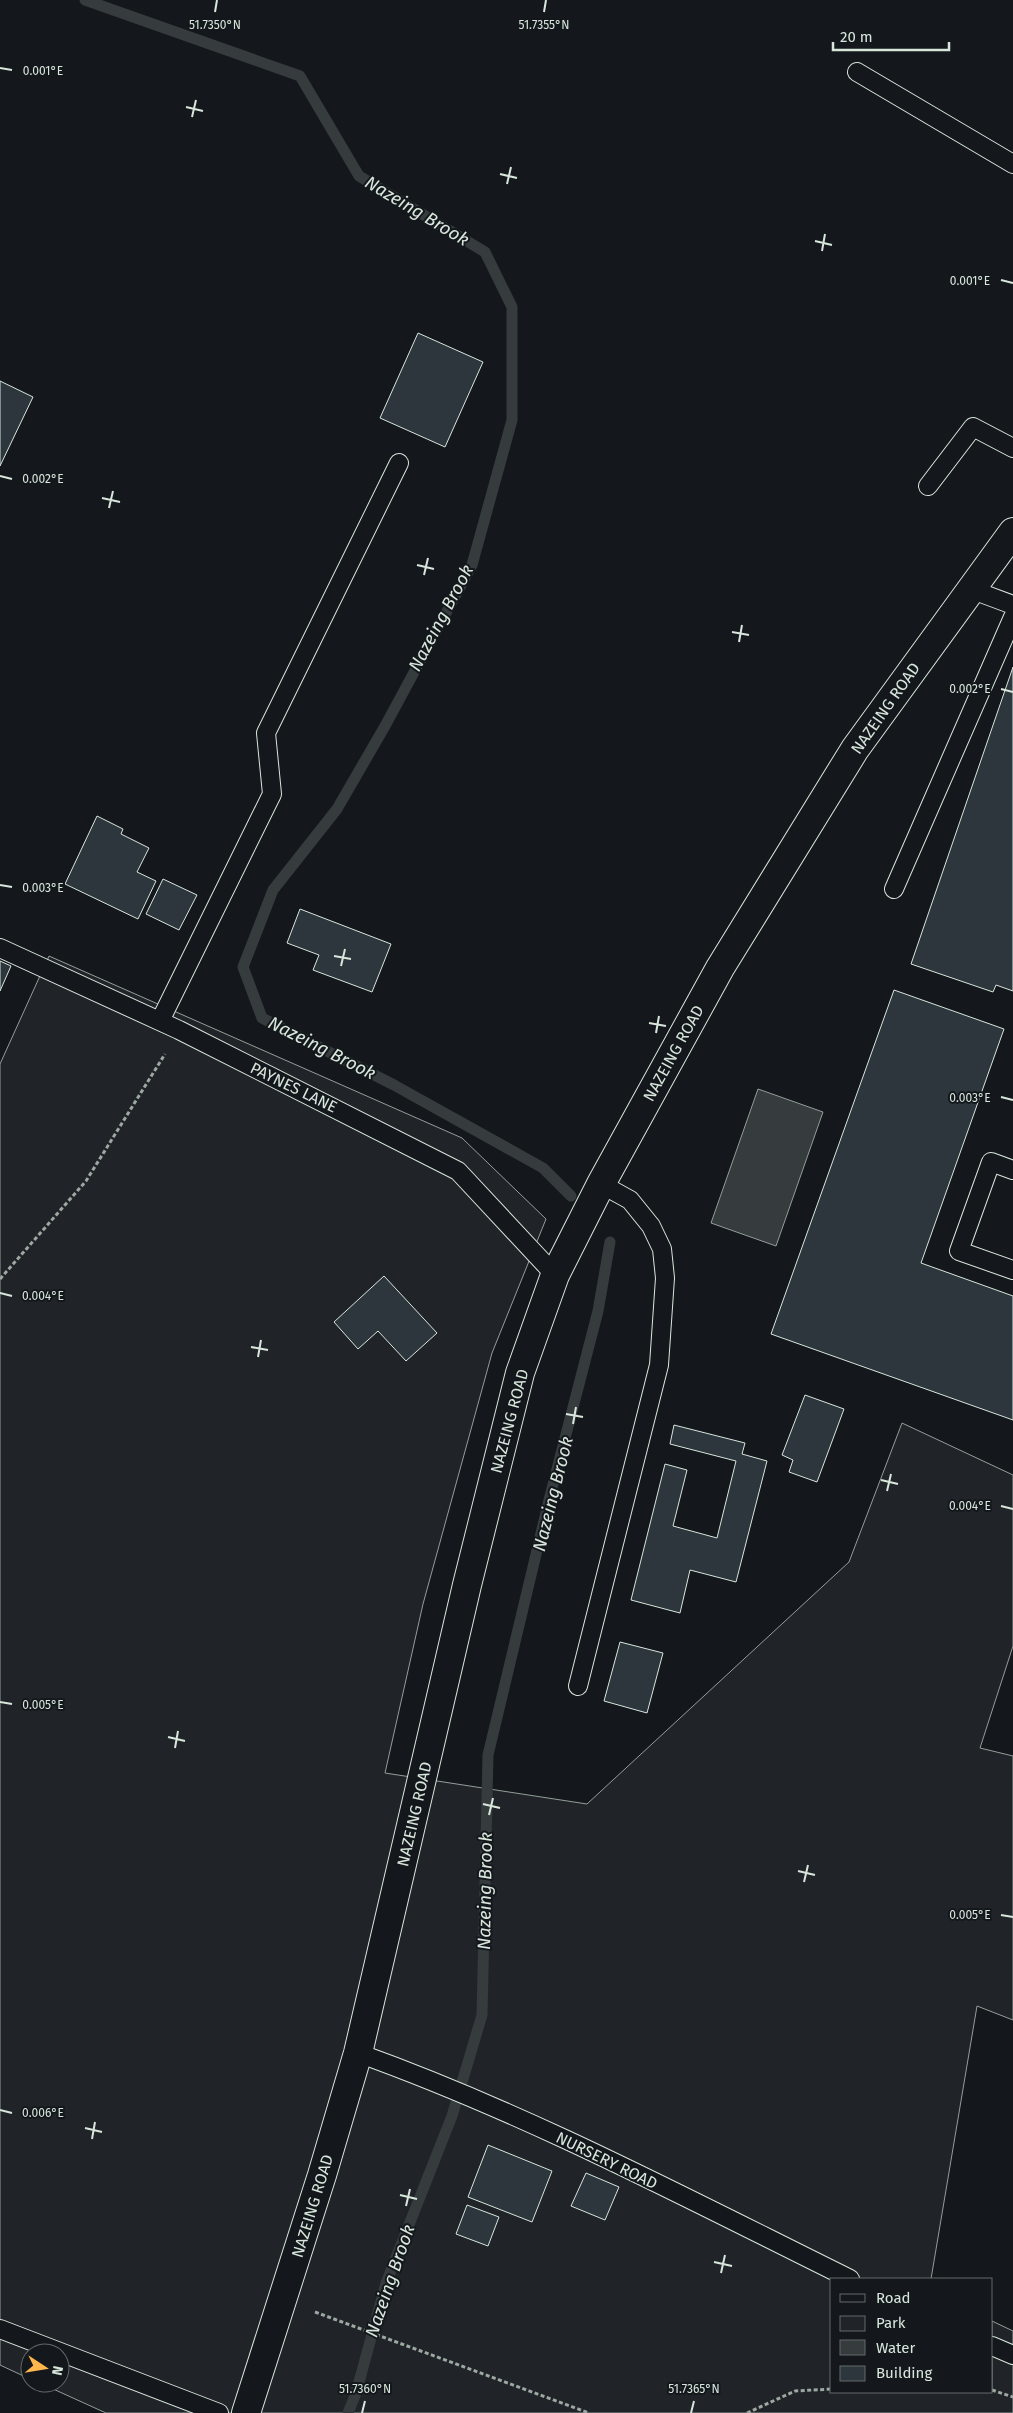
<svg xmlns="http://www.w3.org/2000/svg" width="1013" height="2413" font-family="'Fira Sans',sans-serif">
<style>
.green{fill:#202428;stroke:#939e99}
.water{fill:#363b3e;stroke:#939e99}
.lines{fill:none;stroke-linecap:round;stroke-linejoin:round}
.stream{stroke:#363b3e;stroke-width:11}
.building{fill:#2c363c;stroke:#d8e6dc}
.service-casing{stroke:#d8e6dc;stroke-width:20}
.secondary-casing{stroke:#d8e6dc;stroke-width:30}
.path{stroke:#9da8a2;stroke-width:3;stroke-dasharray:4 2.5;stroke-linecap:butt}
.service{stroke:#14181c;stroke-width:18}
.secondary{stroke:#14181c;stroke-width:28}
.ticks{fill:none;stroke:#d8e6dc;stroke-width:2}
.labels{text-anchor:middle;stroke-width:4;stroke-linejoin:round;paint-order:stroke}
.street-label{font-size:16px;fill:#d8e6dc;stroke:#14181c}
.water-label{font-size:18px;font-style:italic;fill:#d8e6dc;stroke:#14181c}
.ticks-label{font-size:12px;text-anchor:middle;fill:#d8e6dc;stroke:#14181c;stroke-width:4;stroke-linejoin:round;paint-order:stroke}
</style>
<rect width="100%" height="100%" fill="#14181c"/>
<!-- green -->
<path class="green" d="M49,956L462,1138L546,1219L492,1353L423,1604L385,1773L587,1804L849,1562L902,1423L1013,1475V1646L980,1748L1013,1756V2020L977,2006L931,2279H832V2392H992V2321L1013,2331V2413H106L40,2383H60V2353H30V2379L0,2365V1064Z"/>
<!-- water -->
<path class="water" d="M758,1089L823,1112L776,1246L711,1223Z"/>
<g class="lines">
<!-- stream -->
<path class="stream" d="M85,0L300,76L359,176L485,252L512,307V420L472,565L385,726L337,809L273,890L243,967L262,1018L394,1085L543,1168L571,1196
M348,2413L356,2393L386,2283L452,2116L482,2015L488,1755L549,1500L598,1311L610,1242"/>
</g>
<!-- building -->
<path class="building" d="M418,333L483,362L445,447L380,418Z
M0,381L33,397L0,466Z
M1013,667V991L996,985L993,992L911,964Z
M97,816L123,829L121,834L149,848L137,872L156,881L138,919L65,884Z
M163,879L197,895L179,930L146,914Z
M300,909L391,944L372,992L313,970L319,955L287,943Z
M0,961L11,966L0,991Z
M894,990L1004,1029L921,1263L1013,1296V1420L771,1334Z
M384,1276L437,1333L406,1361L378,1331L358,1349L334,1322Z
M805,1395L844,1409L817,1482L789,1472L793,1460L782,1455Z
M674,1425L745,1443L742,1454L767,1461L736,1582L690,1570L680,1613L631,1600L665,1464L687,1470L673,1526L717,1538L736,1461L670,1444Z
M620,1642L663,1653L647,1713L604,1701Z
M488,2145L552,2171L532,2222L468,2197Z
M586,2173L619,2187L605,2220L571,2206Z
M467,2205L499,2217L488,2246L456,2234Z"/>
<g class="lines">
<!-- service casing -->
<g class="service-casing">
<path id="service" d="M857,72L1013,164
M928,486L973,427L1013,448
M970,589L1013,605
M894,889L1013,617
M0,948L179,1030L458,1171L555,1275
M160,1021L272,794L266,733L399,463
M1013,1170L991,1162L959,1251L1013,1270
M578,1686L659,1365L665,1278L662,1249L651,1226L630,1200L601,1184
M358,2053C528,2114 688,2199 850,2279
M0,2329L219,2413
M992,2346L1013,2355"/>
</g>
<!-- secondary casing -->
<g class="secondary-casing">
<path id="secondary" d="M246,2413L322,2175L358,2053L467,1585L520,1373L555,1275L601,1184L720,968L855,749L1013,532"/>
</g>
<!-- path -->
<path class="path" d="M0,1279L86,1181L165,1054
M315,2312L589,2413
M992,2390L1013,2397
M747,2413L795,2391L832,2389"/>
<!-- service -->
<use href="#service" class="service"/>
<!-- secondary -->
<use href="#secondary" class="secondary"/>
</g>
<!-- ticks -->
<path class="ticks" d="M215,12L217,0M544,12L546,0M0,68L12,70M186,107L203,111M192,117L196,100M500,174L517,178M507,184L511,167M815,241L832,245M822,251L825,234M1001,280L1013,283M0,476L12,479M102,498L120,502M109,508L113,491M417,565L434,569M424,575L428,558M732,632L749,635M739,642L742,625M1001,689L1013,692M0,885L12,887M334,956L351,959M341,966L345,949M649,1023L666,1026M656,1033L659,1016M1001,1097L1013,1100M0,1293L12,1296M251,1347L268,1350M258,1357L261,1340M566,1414L583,1417M573,1424L576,1407M881,1480L898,1484M887,1491L891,1474M1001,1506L1013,1509M0,1702L12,1704M168,1737L185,1741M175,1748L178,1731M483,1804L500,1808M489,1815L493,1798M798,1871L815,1875M804,1882L808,1865M1001,1915L1013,1917M0,2110L12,2113M85,2128L102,2132M92,2139L95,2122M400,2195L417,2199M406,2206L410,2189M714,2262L732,2266M721,2273L725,2255M362,2413L365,2401M691,2413L694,2401"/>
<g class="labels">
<!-- street labels -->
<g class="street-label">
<text transform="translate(885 708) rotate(-55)" y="6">NAZEING ROAD</text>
<text transform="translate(673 1053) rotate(-61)" y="6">NAZEING ROAD</text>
<text transform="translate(294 1087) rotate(26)" y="6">PAYNES LANE</text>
<text transform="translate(509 1421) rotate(-75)" y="6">NAZEING ROAD</text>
<text transform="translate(414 1814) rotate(-77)" y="6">NAZEING ROAD</text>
<text transform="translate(607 2160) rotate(26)" y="6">NURSERY ROAD</text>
<text transform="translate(312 2206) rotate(-73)" y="6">NAZEING ROAD</text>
</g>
<!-- water labels -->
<g class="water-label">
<text transform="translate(417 211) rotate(31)" y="6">Nazeing Brook</text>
<text transform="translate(441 618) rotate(-62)" y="6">Nazeing Brook</text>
<text transform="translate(322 1048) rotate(27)" y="6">Nazeing Brook</text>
<text transform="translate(553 1494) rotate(-76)" y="6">Nazeing Brook</text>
<text transform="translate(485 1891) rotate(-89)" y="6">Nazeing Brook</text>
<text transform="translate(390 2281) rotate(-71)" y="6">Nazeing Brook</text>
</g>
</g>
<g class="ticks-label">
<text x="215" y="29">51.7350°N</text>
<text x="544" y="29">51.7355°N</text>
<text x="43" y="75">0.001°E</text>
<text x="970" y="285">0.001°E</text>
<text x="43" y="483">0.002°E</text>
<text x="970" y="693">0.002°E</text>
<text x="43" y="892">0.003°E</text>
<text x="970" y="1102">0.003°E</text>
<text x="43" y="1300">0.004°E</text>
<text x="970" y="1510">0.004°E</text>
<text x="43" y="1709">0.005°E</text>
<text x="970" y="1919">0.005°E</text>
<text x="43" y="2117">0.006°E</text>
<text x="365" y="2393">51.7360°N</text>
<text x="694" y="2393">51.7365°N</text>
</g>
<!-- legend -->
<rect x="830" y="2278" width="162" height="115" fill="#14181c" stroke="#626a69"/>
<rect x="840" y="2294" width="25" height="8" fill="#14181c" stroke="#626a69"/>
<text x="876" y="2303" font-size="15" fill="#d8e6dc">Road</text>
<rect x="840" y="2316" width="25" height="15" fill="#202428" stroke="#626a69"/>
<text x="876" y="2328" font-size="15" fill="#d8e6dc">Park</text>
<rect x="840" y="2340" width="25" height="15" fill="#363b3e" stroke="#626a69"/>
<text x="876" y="2353" font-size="15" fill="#d8e6dc">Water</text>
<rect x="840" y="2366" width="25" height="15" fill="#2c363c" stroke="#626a69"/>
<text x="876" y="2378" font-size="15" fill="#d8e6dc">Building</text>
<!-- north arrow -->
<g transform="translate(45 2368) rotate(102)"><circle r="24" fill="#14181c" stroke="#626a69"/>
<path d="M0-4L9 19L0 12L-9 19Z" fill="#ffb74d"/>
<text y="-8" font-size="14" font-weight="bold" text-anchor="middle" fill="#d8e6dc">N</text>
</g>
<!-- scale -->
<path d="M833 42v8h116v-8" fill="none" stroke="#d8e6dc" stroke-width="2.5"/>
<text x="840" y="42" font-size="15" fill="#d8e6dc" stroke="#14181c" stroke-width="4" paint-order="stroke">20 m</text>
</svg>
